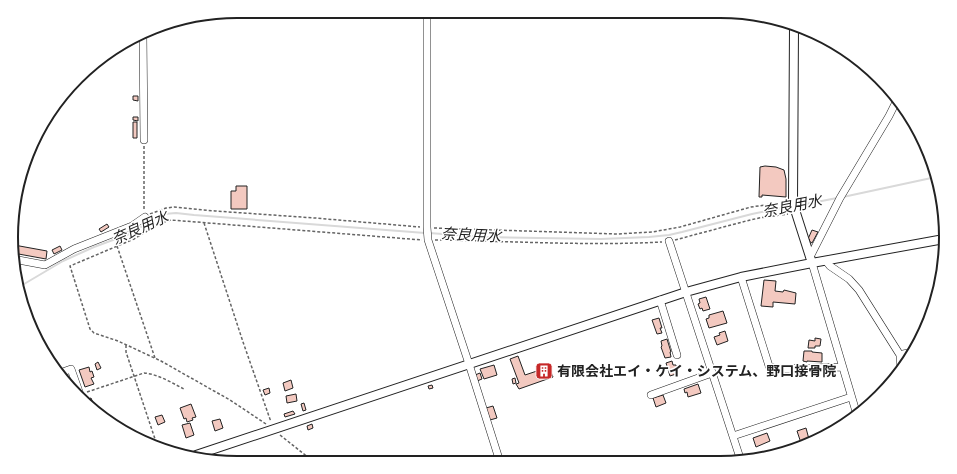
<svg xmlns="http://www.w3.org/2000/svg" width="957" height="474" font-family="Overpass,'Noto Sans JP',sans-serif">
<style>
.lines{fill:none;stroke-linecap:round;stroke-linejoin:round}
.stream{stroke:#d9d9d9;stroke-width:2}
.building{fill:#f3c9c0;stroke:#222}
.minor-casing{stroke:#222;stroke-width:8}
.tertiary-casing{stroke:#222;stroke-width:10}
.path{stroke:#646464;stroke-width:1.5;stroke-dasharray:3 2;stroke-linecap:butt}
.minor{stroke:#fff;stroke-width:7}
.tertiary{stroke:#fff;stroke-width:8}
.labels{text-anchor:middle;stroke-width:3;stroke-linejoin:round;paint-order:stroke}
.poi-label{font-size:14px;font-weight:bold;fill:#222;stroke:#fff;text-anchor:start}
.water-label{font-size:15px;font-style:italic;fill:#222;stroke:#fff}
.rim{fill:none;stroke:#222;stroke-width:2}
</style>
<rect width="100%" height="100%" fill="#fff"/>
<g class="lines">
<!-- stream -->
<path class="stream" d="M843,197L936,177
M796,206L837,198
M429,233L483,237L601,239L649,237L669,235L682,232L752,214L791,206
M19,287L63,261L94,247L129,234L164,214L176,213L194,215L425,233"/>
</g>
<!-- building -->
<path class="building" d="M133,96H138V101L133,100Z
M133,117H138V121L133,120Z
M133,122H137V138H133Z
M765,166L776,167L784,170L786,179V197L762,195V197H759L760,167Z
M236,186H247V209H231V191H236Z
M107,224L109,227L101,232L99,229Z
M812,230L818,232L812,243L809,241L810,240L808,239Z
M14,245L47,251L46,259L13,253Z
M60,246L62,250L54,254L52,250Z
M764,280L776,281L775,291L783,292L784,290L796,293L795,304L773,302V307L761,306Z
M706,297L710,309L703,311L702,308L700,309L698,304L700,303L699,299Z
M723,311L727,323L709,328L706,319L709,318V315Z
M659,318L662,328H660L662,333L657,334L652,320Z
M725,331L728,341L717,345L714,337L720,335L719,333Z
M40,335L47,350L44,351L34,337Z
M815,338L821,339L820,346H815V348H808L809,340L815,341Z
M667,339L671,352H670L671,357L665,358L661,347L662,346L661,341Z
M804,351H812V352L822,353V362L807,361V362L803,361Z
M518,356L525,375L549,367L553,377L519,389L516,384L519,383L510,359Z
M672,361L673,365H676L677,369L675,370L676,374L670,376L666,363Z
M98,362L101,368L97,370L95,364Z
M494,365L497,375L484,379L480,369Z
M89,367L90,372L92,371L94,377L91,378L94,384L85,387L79,370Z
M480,373L482,379L477,381L475,375Z
M515,378L516,383L513,384L512,379Z
M291,380L293,388L285,391L283,383Z
M698,384L701,393L688,397L687,392L685,393L684,389Z
M432,385L433,388L429,389L428,386Z
M269,388L270,393L265,395L263,390Z
M296,394L297,401L287,403L286,396Z
M663,395L666,403L656,407L653,398Z
M91,398L94,405L95,404L97,411L86,403L85,400Z
M304,403L306,410L303,411L301,404Z
M191,404L196,417L192,418L193,420L187,422L186,418L184,419L180,408Z
M493,406L497,418L490,420L486,408Z
M293,411L295,414L285,417L284,414Z
M162,415L165,422L158,425L155,417Z
M220,419L223,428L215,431L212,421Z
M190,423L194,435L186,438L182,425Z
M312,424L313,428L308,430L307,426Z
M806,428L810,443L802,446L797,431Z
M767,433L770,441L756,447L753,438Z"/>
<g class="lines">
<!-- minor casing -->
<g class="minor-casing">
<path id="minor" d="M427,11V227L428,240L469,364L500,462
M143,34L144,140
M669,241L741,461
M810,257L840,198L889,116L897,100
M13,259L45,265L74,249L132,226L145,217
M826,261L830,266L849,279L859,290L900,355L901,370
M812,263L857,415
M741,277L769,366L776,369L842,367
M660,300L677,355
M900,355L903,354L913,352
M60,373L71,369L82,400
M651,395L712,373
M733,436L851,397"/>
</g>
<!-- tertiary casing -->
<g class="tertiary-casing">
<path id="tertiary" d="M794,27L793,201L796,213L812,263
M196,455L686,292L741,277L812,263L944,239"/>
</g>
<!-- path -->
<path class="path" d="M144,146V210
M150,214L166,208L174,207L215,211L315,218L420,227
M204,223L243,342L271,422
M434,228L617,234L652,232L680,227L751,207L787,202
M435,240C511,241 586,246 662,242
M675,240L746,221L759,218L788,214
M117,246L155,358
M126,345V352L157,445
M87,392L144,373C158,374 172,383 184,389
M266,424L230,400L161,361L118,341L94,333L90,329L70,266L134,239L161,223L171,220L422,240
M280,435L314,462"/>
<!-- minor -->
<use href="#minor" class="minor"/>
<!-- tertiary -->
<use href="#tertiary" class="tertiary"/>
</g>
<!-- icons -->
<defs>
<g id="building-square" transform="scale(0.9)"><rect x="-9" y="-9" width="18" height="18" rx="4" fill="#c62828" stroke="#fff"/><path d="M-4-6H4V6H1V3H-1V6H-4ZM-2.5-4.3h1.7v1.8h-1.7ZM.8-4.3h1.7v1.8H.8ZM-2.5-1h1.7V.8h-1.7ZM.8-1h1.7V.8H.8Z" fill="#fff"/></g>
</defs>
<g fill-rule="evenodd">
<use href="#building-square" x="544" y="371"/>
</g>
<g class="labels">
<!-- poi labels -->
<g class="poi-label">
<text x="557" y="376">有限会社エイ・ケイ・システム、野口接骨院</text>
</g>
<!-- water labels -->
<g class="water-label">
<text transform="translate(792 206) rotate(-11)" y="5">奈良用水</text>
<text transform="translate(140 228) rotate(-24)" y="5">奈良用水</text>
<text transform="translate(471 235) rotate(3)" y="5">奈良用水</text>
</g>
</g>
<!-- crop -->
<path d="M0 0H957V474H0ZM237 18H720A219 219 0 0 1 939 237V237A219 219 0 0 1 720 456H237A219 219 0 0 1 18 237V237A219 219 0 0 1 237 18Z" fill="#fff" fill-rule="evenodd"/>
<path class="rim" d="M237 18H720A219 219 0 0 1 939 237V237A219 219 0 0 1 720 456H237A219 219 0 0 1 18 237V237A219 219 0 0 1 237 18Z"/>
</svg>
